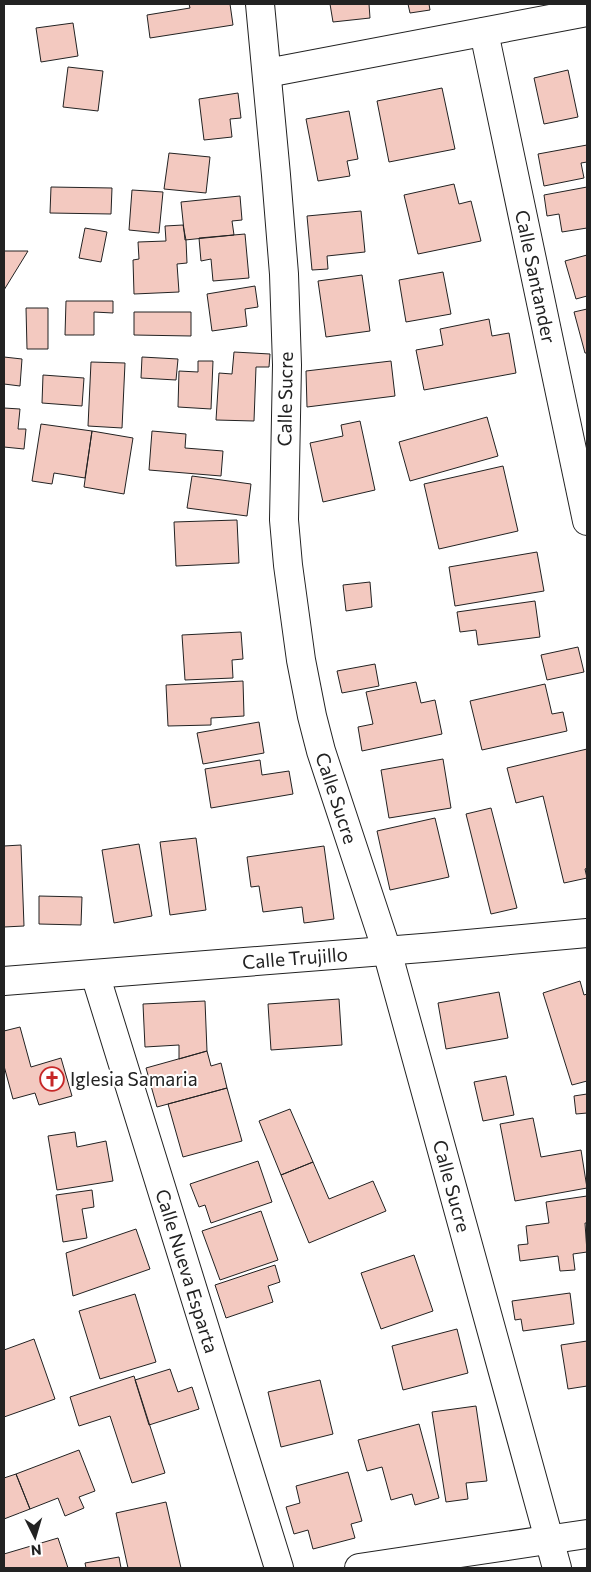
<svg xmlns="http://www.w3.org/2000/svg" width="591" height="1572" font-family="Commissioner,sans-serif">
<style>
.building{fill:#f3c9c0;stroke:#222}
.lines{fill:none;stroke-linecap:round;stroke-linejoin:round}
.minor-casing{stroke:#222;stroke-width:30}
.minor{stroke:#fff;stroke-width:28}
.labels{text-anchor:middle;stroke-width:4;stroke-linejoin:round;paint-order:stroke}
.street-label{font-size:19px;fill:#222;stroke:#fff}
.poi-label{font-size:19px;fill:#222;stroke:#fff;text-anchor:start}
</style>
<rect width="100%" height="100%" fill="#fff"/>
<!-- building -->
<path class="building" d="M189,4H230L233,25L150,38L147,15L190,8Z
M330,4H369L370,18L333,22Z
M408,4H429L430,10L410,13Z
M73,23L78,56L41,62L36,28Z
M68,67L103,71L98,111L63,107Z
M568,70L578,117L544,124L534,78Z
M442,88L455,149L389,162L377,101Z
M238,93L241,118L230,119L232,137L204,140L199,99Z
M349,111L358,159L347,161L350,176L318,181L306,119Z
M587,145V162L581,163L584,178L544,186L538,154Z
M169,153L210,157L206,193L164,189Z
M454,184L459,204L471,201L481,241L418,254L404,195Z
M51,187L112,188L111,214L50,213Z
M587,187V228L562,232L559,214L547,216L544,195Z
M132,190L163,192L159,233L129,230Z
M240,196L242,220L232,221L234,235L185,240L181,202Z
M361,211L365,252L327,256L328,269L312,270L307,216Z
M183,225L186,240L187,263L177,264L179,292L134,294L133,260L139,259L138,242L166,241L165,226Z
M85,228L107,232L101,262L79,258Z
M245,234L249,278L213,281L211,259L201,261L199,238Z
M4,251H28L4,290Z
M587,255V296L576,299L565,261Z
M443,272L451,314L406,322L399,280Z
M362,275L370,331L326,337L318,281Z
M255,286L258,307L245,309L247,326L212,331L207,294Z
M66,301H113V313L94,312V335H65Z
M26,308H48V349H27Z
M587,309V353H585L574,312Z
M134,312H191V336L134,335Z
M489,319L492,336L509,333L516,373L424,390L416,350L443,345L440,329Z
M234,352L270,354L269,367H256L254,421L216,420L219,373L232,374Z
M4,357L22,359L20,386L4,384Z
M142,357L178,359L176,380L141,378Z
M198,361H213L211,409L178,407L179,371L198,372Z
M391,361L395,396L307,407L306,371Z
M91,362L125,363L122,428L88,426Z
M43,375L84,378L82,406L42,403Z
M4,408L20,409L18,429H26L24,449L4,447Z
M487,417L498,456L410,481L399,442Z
M360,421L375,490L323,502L310,443L343,436L341,425Z
M41,424L92,431L85,478L54,473L52,484L32,481Z
M92,431L133,438L124,494L84,487Z
M152,431L186,434L185,448L223,451L221,476L149,470Z
M503,466L518,531L439,549L424,484Z
M192,476L251,484L247,516L187,508Z
M237,520L239,563L176,566L174,522Z
M537,552L544,591L455,606L449,567Z
M370,582L372,607L346,611L343,585Z
M535,601L540,637L478,645L476,630L460,632L457,612Z
M241,632L243,659L232,660L233,678L185,680L182,635Z
M578,647L584,672L547,680L541,655Z
M375,664L379,686L342,693L337,671Z
M243,681L244,716L211,718V725L168,726L166,685Z
M416,682L421,703L435,700L442,734L362,751L358,727L373,724L366,692Z
M545,684L552,714L563,712L567,731L482,750L470,701Z
M259,722L264,753L203,764L197,733Z
M587,749V868L585,869L587,878L564,883L543,796L516,803L507,768Z
M443,759L451,808L389,818L381,770Z
M260,760L262,775L289,771L293,794L211,808L205,769Z
M491,808L517,908L491,914L466,814Z
M435,818L449,877L390,890L377,831Z
M196,838L206,910L170,915L160,842Z
M139,844L152,916L114,923L102,850Z
M21,845L24,926L4,927V846Z
M324,846L334,919L304,923L302,907L263,912L259,886L251,887L247,857Z
M39,896L82,897L81,925L39,924Z
M580,981L584,995L587,994V1081L572,1085L543,993Z
M499,992L508,1038L446,1049L438,1003Z
M339,999L342,1045L271,1050L268,1004Z
M205,1001L207,1051L179,1059V1045L145,1047L143,1004Z
M20,1027L31,1067L61,1058L72,1096L39,1105L35,1093L13,1099L4,1066V1031Z
M207,1051L211,1066L221,1063L227,1088L157,1107L146,1068Z
M506,1076L514,1115L483,1121L474,1082Z
M227,1088L242,1141L183,1157L168,1104Z
M587,1094V1113L576,1114L574,1096Z
M290,1109L313,1162L281,1175L259,1121Z
M533,1118L541,1157L581,1150L587,1188L515,1201L500,1124Z
M75,1132L77,1147L106,1141L113,1181L57,1190L48,1136Z
M258,1161L272,1202L211,1223L205,1205L199,1207L190,1184Z
M313,1162L329,1199L373,1181L386,1211L309,1243L281,1175Z
M92,1190L94,1207L82,1209L87,1238L63,1242L56,1195Z
M587,1196V1223H585L587,1252L573,1254L575,1270L560,1271L558,1256L520,1261L518,1245L528,1244L526,1226L549,1223L546,1202Z
M261,1211L278,1260L220,1280L202,1231Z
M136,1229L150,1269L73,1296L66,1253Z
M414,1255L433,1311L381,1329L361,1273Z
M275,1265L280,1282L268,1286L273,1302L226,1318L215,1285Z
M570,1293L574,1324L523,1331L521,1319L515,1320L512,1301Z
M135,1294L156,1362L100,1379L79,1311Z
M457,1329L468,1373L403,1390L392,1346Z
M34,1339L55,1399L4,1417V1350Z
M587,1341V1386L568,1389L561,1345Z
M170,1369L178,1392L192,1387L199,1409L149,1425L135,1380Z
M134,1376L165,1473L132,1483L110,1416L79,1426L70,1397Z
M320,1380L333,1434L281,1447L268,1392Z
M476,1406L487,1481L466,1483L468,1499L446,1502L432,1412Z
M419,1424L439,1498L415,1505L412,1494L391,1500L382,1467L367,1471L358,1440Z
M79,1450L95,1491L79,1497L84,1508L65,1516L58,1498L30,1509L16,1474Z
M348,1472L362,1521L351,1524L355,1538L313,1549L308,1530L294,1534L286,1507L300,1503L296,1486Z
M16,1474L30,1509L4,1519V1478Z
M166,1502L181,1568H128L116,1513Z
M58,1538L68,1568H4V1554Z
M119,1557L121,1568H86L85,1563Z"/>
<g class="lines">
<!-- minor casing -->
<g class="minor-casing">
<g id="minor">
<path id="s1" d="M260,4L276,175L284,274L287,365L284,520L288,565L301,660L312,716L321,751L387,951L557,1568"/>
<path id="s2" d="M484,32L587,521"/>
<path d="M267,73L587,12"/>
<path id="s3" d="M95,974L279,1568"/>
<path id="s4" d="M4,981L435,947L587,933"/>
<path d="M359,1568L587,1534"/>
</g>
</g>
<!-- minor -->
<use href="#minor" class="minor"/>
</g>
<!-- icons -->
<defs>
<g id="church-ring" transform="scale(1.25)"><circle r="9.5" fill="#fff" stroke="#c62828" stroke-width="1.5"/><path d="M-1.2-6h2.4v3.5h3.3v2.4h-3.3V6h-2.4V-.1h-3.3v-2.4h3.3Z" fill="#c62828"/></g>
</defs>
<g fill-rule="evenodd">
<use href="#church-ring" x="52" y="1079"/>
</g>
<g class="labels">
<!-- street labels -->
<g class="street-label">
<text dy="7" stroke="none"><textPath href="#s2" startOffset="250">Calle Santander</textPath></text>
<text transform="translate(285 399) rotate(-89)" y="7">Calle Sucre</text>
<text dy="7" stroke="none"><textPath href="#s1" startOffset="801">Calle Sucre</textPath></text>
<text dy="7" stroke="none"><textPath href="#s4" startOffset="292">Calle Trujillo</textPath></text>
<text dy="7" stroke="none"><textPath href="#s1" startOffset="1206">Calle Sucre</textPath></text>
<text dy="7" stroke="none"><textPath href="#s3" startOffset="311">Calle Nueva Esparta</textPath></text>
</g>
<!-- poi labels -->
<g class="poi-label">
<text x="70" y="1086">Iglesia Samaria</text>
</g>
</g>
<!-- border -->
<rect width="591" height="1572" fill="none" stroke="#222222" stroke-width="10"/>
<!-- north arrow -->
<g transform="translate(35 1537) rotate(175)" stroke="#ffffff" stroke-width="4" paint-order="stroke">
<path d="M0-4L9 19L0 12L-9 19Z" fill="#222222"/>
<text y="-8" font-size="14" font-weight="bold" text-anchor="middle" fill="#222222">N</text>
</g>
</svg>
